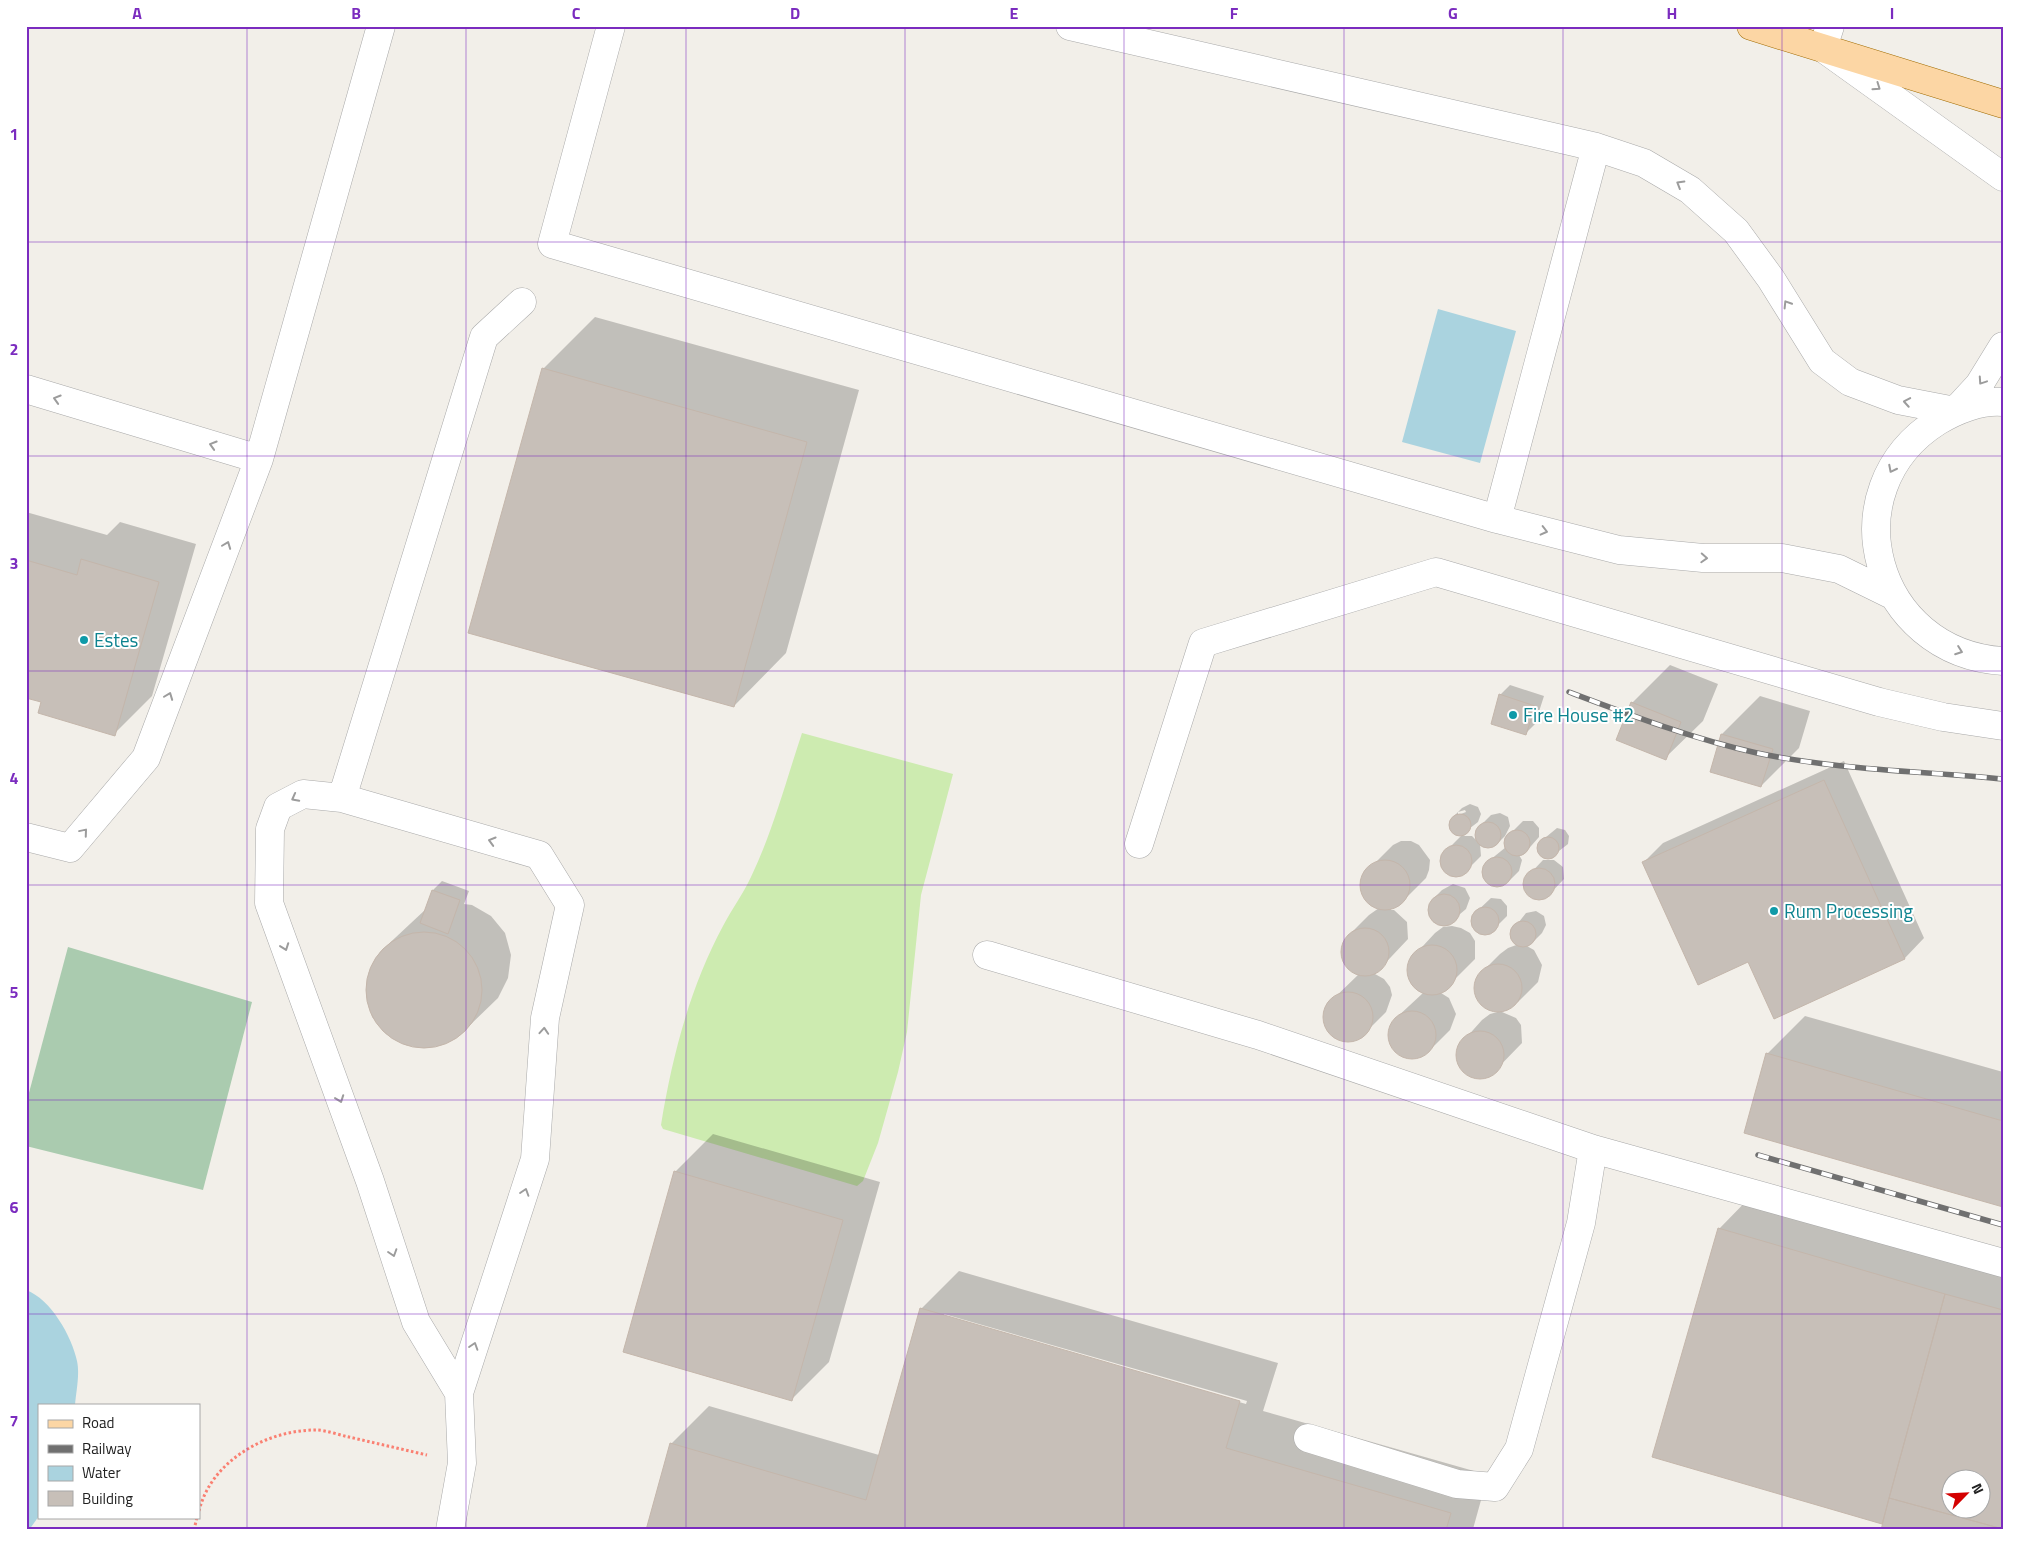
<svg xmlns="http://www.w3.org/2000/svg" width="2029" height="1556" font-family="'Titillium Web',sans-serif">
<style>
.grass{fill:#cdebb0}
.cemetery{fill:#aacbaf}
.water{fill:#aad3df}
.shadow{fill:#0003;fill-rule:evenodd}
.building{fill:#c7bfb8;stroke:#c4b6ab;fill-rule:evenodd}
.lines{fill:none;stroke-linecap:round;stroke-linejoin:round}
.minor-casing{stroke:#a9a9a9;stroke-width:29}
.major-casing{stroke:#a06b00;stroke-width:29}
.path{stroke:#fa8072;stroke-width:3;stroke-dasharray:2.5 2.5;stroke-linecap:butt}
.minor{stroke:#fff;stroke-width:28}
.major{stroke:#fcd6a4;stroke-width:28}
.rail-casing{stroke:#707070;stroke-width:5.5}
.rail{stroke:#fff;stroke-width:4;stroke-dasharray:11;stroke-linecap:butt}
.oneway{stroke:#9c9c9c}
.grid{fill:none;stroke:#7b2cbf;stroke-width:1;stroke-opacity:0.55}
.culture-dot{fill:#0f9aa8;stroke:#fff;stroke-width:2}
.labels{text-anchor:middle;stroke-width:4;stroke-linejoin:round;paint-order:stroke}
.culture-label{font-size:19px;fill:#0d838f;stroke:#fff;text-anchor:start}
.neatline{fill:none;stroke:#7b2cbf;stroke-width:2}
.grid-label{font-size:16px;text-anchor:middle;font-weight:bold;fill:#7b2cbf}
</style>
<rect width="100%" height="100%" fill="#f2efe9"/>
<!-- grass -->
<path class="grass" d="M802,733L953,774L921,895L907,1032L898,1072L878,1143L863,1181L857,1186L663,1129L661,1125C672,1057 690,987 723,926C732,909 743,894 751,877C773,831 786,781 802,733Z"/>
<!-- cemetery -->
<path class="cemetery" d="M68,947L252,1002L203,1190L26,1146V1104Z"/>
<!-- water -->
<path class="water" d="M1438,309L1516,331L1480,463L1402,442Z
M26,1290C51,1299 72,1337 77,1361C80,1374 76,1392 75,1405H39V1516L29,1530H26Z"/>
<!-- shadow -->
<path class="shadow" d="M595,317L859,390L786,653L734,706L543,369Z
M26,512L107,535L120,522L196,544L152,696L114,734L42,701L26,697Z
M1670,665L1718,684L1703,721L1665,758L1632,703Z
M1510,685L1544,696L1535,724L1526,733L1500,695Z
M1760,696L1810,711L1799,748L1761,786L1722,734Z
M1844,761L1924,938L1905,958L1774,1017L1749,961L1643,863L1663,843Z
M1470,804L1478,807L1481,814L1478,822L1461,835L1453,833L1449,826L1452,818L1462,808ZM1465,810L1466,812L1458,815V812Z
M1500,813L1508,817L1510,826L1505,836L1497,844L1488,847L1480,844L1481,856L1463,874L1451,875L1443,867L1442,855L1461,836H1472L1479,843L1477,834L1481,825L1491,815Z
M1523,821H1533L1539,828V837L1523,855H1519L1522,860L1519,871L1509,881L1500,887L1489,884L1483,875L1485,864L1506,847V838Z
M1557,828L1565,830L1569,836L1568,844L1550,858L1543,857L1539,850L1540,842Z
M1401,841H1411L1419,845L1430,860L1429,870L1426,878L1406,898L1390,910H1394L1407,922L1408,939L1375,974L1384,979L1390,987L1392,995L1386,1012L1366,1032L1351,1041L1342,1040L1333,1036L1327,1029L1324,1020L1325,1011L1330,1002L1359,974L1351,969L1345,962L1342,954L1344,944L1349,935L1369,915L1379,908L1366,900L1361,882L1365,873L1393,845Z
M1543,860H1554L1563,867L1564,879L1546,898L1535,899L1526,892L1524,880Z
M442,881L469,891L464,904L472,905L491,916L505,933L511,955L508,978L498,998L468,1027L450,1041L428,1048L405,1045L386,1034L372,1017L366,995L369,972L380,952L426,909L433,890Z
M1453,884L1465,888L1470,898L1466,909L1446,926L1434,923L1428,912L1432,900L1442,890Z
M1491,898L1501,899L1507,906V916L1489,934L1480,933L1472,926L1473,915Z
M1536,911L1544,916L1546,925L1542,933L1532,943L1525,945L1534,950L1542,965L1538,982L1518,1002L1502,1012L1516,1018L1521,1025L1522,1043L1490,1076L1473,1077L1459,1066L1457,1048L1482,1020L1490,1014L1501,1011L1485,1008L1479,1001L1476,983L1480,974L1500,954L1508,948L1519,944L1514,942L1511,932L1526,913Z
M1452,926L1461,928L1470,933L1475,941V959L1441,993L1449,998L1456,1014L1450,1030L1430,1050L1414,1058H1406L1391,1046L1390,1028L1395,1019L1423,993L1415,988L1410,981L1409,961L1435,933L1443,927Z
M1805,1016L2003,1072V1206L1767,1054Z
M713,1134L880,1182L829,1362L791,1400L675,1172Z
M1756,1191L2003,1261V1530L1884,1523L1654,1456L1719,1229ZM1952,1478H1982V1508H1952Z
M959,1271L1278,1363L1263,1411L1488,1475L1473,1529L1476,1530H647L671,1444L709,1406L879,1455L921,1309ZM944,1314L1247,1401L1246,1404L944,1317Z"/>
<!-- building -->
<path class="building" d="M542,368L807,442L734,707L468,633Z
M81,559L159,582L115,736L38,713L41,702L26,698V560L77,575Z
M1499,694L1535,706L1526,735L1491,724Z
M1631,702L1681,722L1666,760L1616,740Z
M1721,734L1773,749L1761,787L1710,772Z
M1824,780L1905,959L1774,1019L1748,962L1698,985L1642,862Z
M1449 825a11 11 0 1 1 22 0a11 11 0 1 1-22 0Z
M1475 835a13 13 0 1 1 26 0a13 13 0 1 1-26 0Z
M1504 843a13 13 0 1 1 26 0a13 13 0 1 1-26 0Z
M1537 848a11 11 0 1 1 22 0a11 11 0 1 1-22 0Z
M1440 861a16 16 0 1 1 32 0a16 16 0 1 1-32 0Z
M1482 872a15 15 0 1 1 30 0a15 15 0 1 1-30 0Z
M1360 885a25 25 0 1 1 50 0a25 25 0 1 1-50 0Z
M1523 884a16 16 0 1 1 32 0a16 16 0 1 1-32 0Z
M432,890L460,900L448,934L420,923Z
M1428 910a16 16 0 1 1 32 0a16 16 0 1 1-32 0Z
M1471 921a14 14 0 1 1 28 0a14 14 0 1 1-28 0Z
M1510 934a13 13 0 1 1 26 0a13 13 0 1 1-26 0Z
M1341 952a24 24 0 1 1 48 0a24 24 0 1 1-48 0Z
M366 990a58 58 0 1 1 116 0a58 58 0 1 1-116 0Z
M1407 970a25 25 0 1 1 50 0a25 25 0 1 1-50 0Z
M1474 988a24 24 0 1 1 48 0a24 24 0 1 1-48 0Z
M1323 1017a25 25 0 1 1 50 0a25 25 0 1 1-50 0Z
M1388 1035a24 24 0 1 1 48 0a24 24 0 1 1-48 0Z
M1456 1055a24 24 0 1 1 48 0a24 24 0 1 1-48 0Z
M1766,1053L2003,1121V1207L1744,1133Z
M674,1171L843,1220L792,1401L623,1352Z
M1718,1228L1945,1294L1882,1524L1652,1457Z
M1945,1294L2003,1310V1529L1889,1498ZM1952,1478H1982V1508H1952Z
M920,1308L1240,1401L1226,1448L1451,1513L1446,1530H646L670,1443L866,1500Z
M1889,1498L2003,1529V1530H1881Z"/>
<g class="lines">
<!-- minor casing -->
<g class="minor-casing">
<path id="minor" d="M611,26L552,244L1497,519L1619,550L1703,558H1782L1839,569L1892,595
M1070,26L1596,147L1644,163L1690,190L1736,231L1771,279L1822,361L1850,382L1898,400L1955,411L1979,385L2003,346
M1830,26L1823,48L2003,177
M26,389L259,459
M2003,402C1981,400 1956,410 1938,421C1828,490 1874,653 2003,661
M1497,519L1596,147
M342,798L484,337L522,302
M26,837L70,848L146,758L259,459L381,26
M1139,844L1203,643L1436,572L1879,702L1943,717L2003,726
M987,955L1258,1035L1593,1149L1581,1223L1519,1449L1495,1487L1457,1484L1308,1438
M1593,1149L2003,1263
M450,1530L462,1463L459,1393L535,1159L545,1018L570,905L539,855L342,798L303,794L278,807L270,829L269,903L370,1181L416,1322L459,1393"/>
</g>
<!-- major casing -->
<g class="major-casing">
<path id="major" d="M1751,26L2003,104"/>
</g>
<!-- path -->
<path class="path" d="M199,1511C211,1461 266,1430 316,1430C326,1430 339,1435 349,1437C375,1443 401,1449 427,1455
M194,1530L197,1517"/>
<!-- minor -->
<use href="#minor" class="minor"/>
<!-- major -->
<use href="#major" class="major"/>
<!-- rail casing -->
<g class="rail-casing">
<path id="rail" d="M1569,692C1630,715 1693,739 1757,753C1838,770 1921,771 2003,779
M1758,1155L2003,1225"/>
</g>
<!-- rail -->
<use href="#rail" class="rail"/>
</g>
<!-- one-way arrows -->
<defs><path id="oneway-chevron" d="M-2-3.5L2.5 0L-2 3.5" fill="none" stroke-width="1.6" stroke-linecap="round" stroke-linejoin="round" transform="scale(1.25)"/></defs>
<g class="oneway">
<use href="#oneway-chevron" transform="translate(1877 87) rotate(35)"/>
<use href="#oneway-chevron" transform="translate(1680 184) rotate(-149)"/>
<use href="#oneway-chevron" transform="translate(1787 304) rotate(-122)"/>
<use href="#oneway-chevron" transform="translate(1982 381) rotate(124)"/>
<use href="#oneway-chevron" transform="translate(57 399) rotate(-163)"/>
<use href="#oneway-chevron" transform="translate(1907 402) rotate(-170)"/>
<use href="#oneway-chevron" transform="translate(213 445) rotate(-163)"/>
<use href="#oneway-chevron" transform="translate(1892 469) rotate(117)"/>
<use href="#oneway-chevron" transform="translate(1544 531) rotate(14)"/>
<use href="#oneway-chevron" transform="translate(227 545) rotate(-69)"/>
<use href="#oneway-chevron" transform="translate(1704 558) rotate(3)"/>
<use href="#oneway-chevron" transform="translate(1959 651) rotate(20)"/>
<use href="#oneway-chevron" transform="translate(169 696) rotate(-69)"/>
<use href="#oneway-chevron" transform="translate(295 798) rotate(152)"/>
<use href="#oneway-chevron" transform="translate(84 832) rotate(-50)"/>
<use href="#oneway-chevron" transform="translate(492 841) rotate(-164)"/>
<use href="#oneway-chevron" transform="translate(285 947) rotate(70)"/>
<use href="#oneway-chevron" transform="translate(544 1031) rotate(-86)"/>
<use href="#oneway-chevron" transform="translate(340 1099) rotate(70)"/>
<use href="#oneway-chevron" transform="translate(525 1192) rotate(-72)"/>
<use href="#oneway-chevron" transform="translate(393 1253) rotate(72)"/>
<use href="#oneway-chevron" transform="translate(474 1346) rotate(-72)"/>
</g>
<!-- grid -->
<path class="grid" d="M247,26V1530M466,26V1530M686,26V1530M905,26V1530M1124,26V1530M1344,26V1530M1563,26V1530M1782,26V1530M26,242H2003M26,456H2003M26,671H2003M26,885H2003M26,1100H2003M26,1314H2003"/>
<!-- markers -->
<g class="culture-dot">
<circle cx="84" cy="640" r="5"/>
<circle cx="1513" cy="715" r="5"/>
<circle cx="1774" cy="911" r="5"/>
</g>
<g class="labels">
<!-- culture labels -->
<g class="culture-label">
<text x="94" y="647">Estes</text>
<text x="1523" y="722">Fire House #2</text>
<text x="1784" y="918">Rum Processing</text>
</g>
</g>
<!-- border -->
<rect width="2029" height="1556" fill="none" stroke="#ffffff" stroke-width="55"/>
<!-- legend -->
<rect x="38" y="1404" width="162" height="115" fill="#ffffff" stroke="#a7a7a7"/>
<rect x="48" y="1420" width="25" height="8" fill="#fcd6a4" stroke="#a7a7a7"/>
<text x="82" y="1428" font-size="15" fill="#222222">Road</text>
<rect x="48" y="1445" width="25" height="8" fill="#707070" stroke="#a7a7a7"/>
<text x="82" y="1454" font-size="15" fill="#222222">Railway</text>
<rect x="48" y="1466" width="25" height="15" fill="#aad3df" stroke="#a7a7a7"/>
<text x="82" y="1478" font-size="15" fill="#222222">Water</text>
<rect x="48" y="1491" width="25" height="15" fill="#c7bfb8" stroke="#a7a7a7"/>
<text x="82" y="1504" font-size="15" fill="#222222">Building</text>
<!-- north arrow -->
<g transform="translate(1966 1494) rotate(66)"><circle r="24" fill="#ffffff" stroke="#a7a7a7"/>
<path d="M0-4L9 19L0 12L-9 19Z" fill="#d40000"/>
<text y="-8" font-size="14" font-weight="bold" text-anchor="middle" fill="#222222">N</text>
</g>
<rect x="28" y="28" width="1974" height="1500" class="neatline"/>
<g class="grid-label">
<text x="137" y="19">A</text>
<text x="356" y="19">B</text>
<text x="576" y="19">C</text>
<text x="795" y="19">D</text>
<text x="1014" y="19">E</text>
<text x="1234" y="19">F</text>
<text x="1453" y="19">G</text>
<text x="1672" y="19">H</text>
<text x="1892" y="19">I</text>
<text x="14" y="140">1</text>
<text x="14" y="355">2</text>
<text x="14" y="569">3</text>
<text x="14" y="784">4</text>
<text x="14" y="998">5</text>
<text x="14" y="1213">6</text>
<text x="14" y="1427">7</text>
</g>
</svg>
